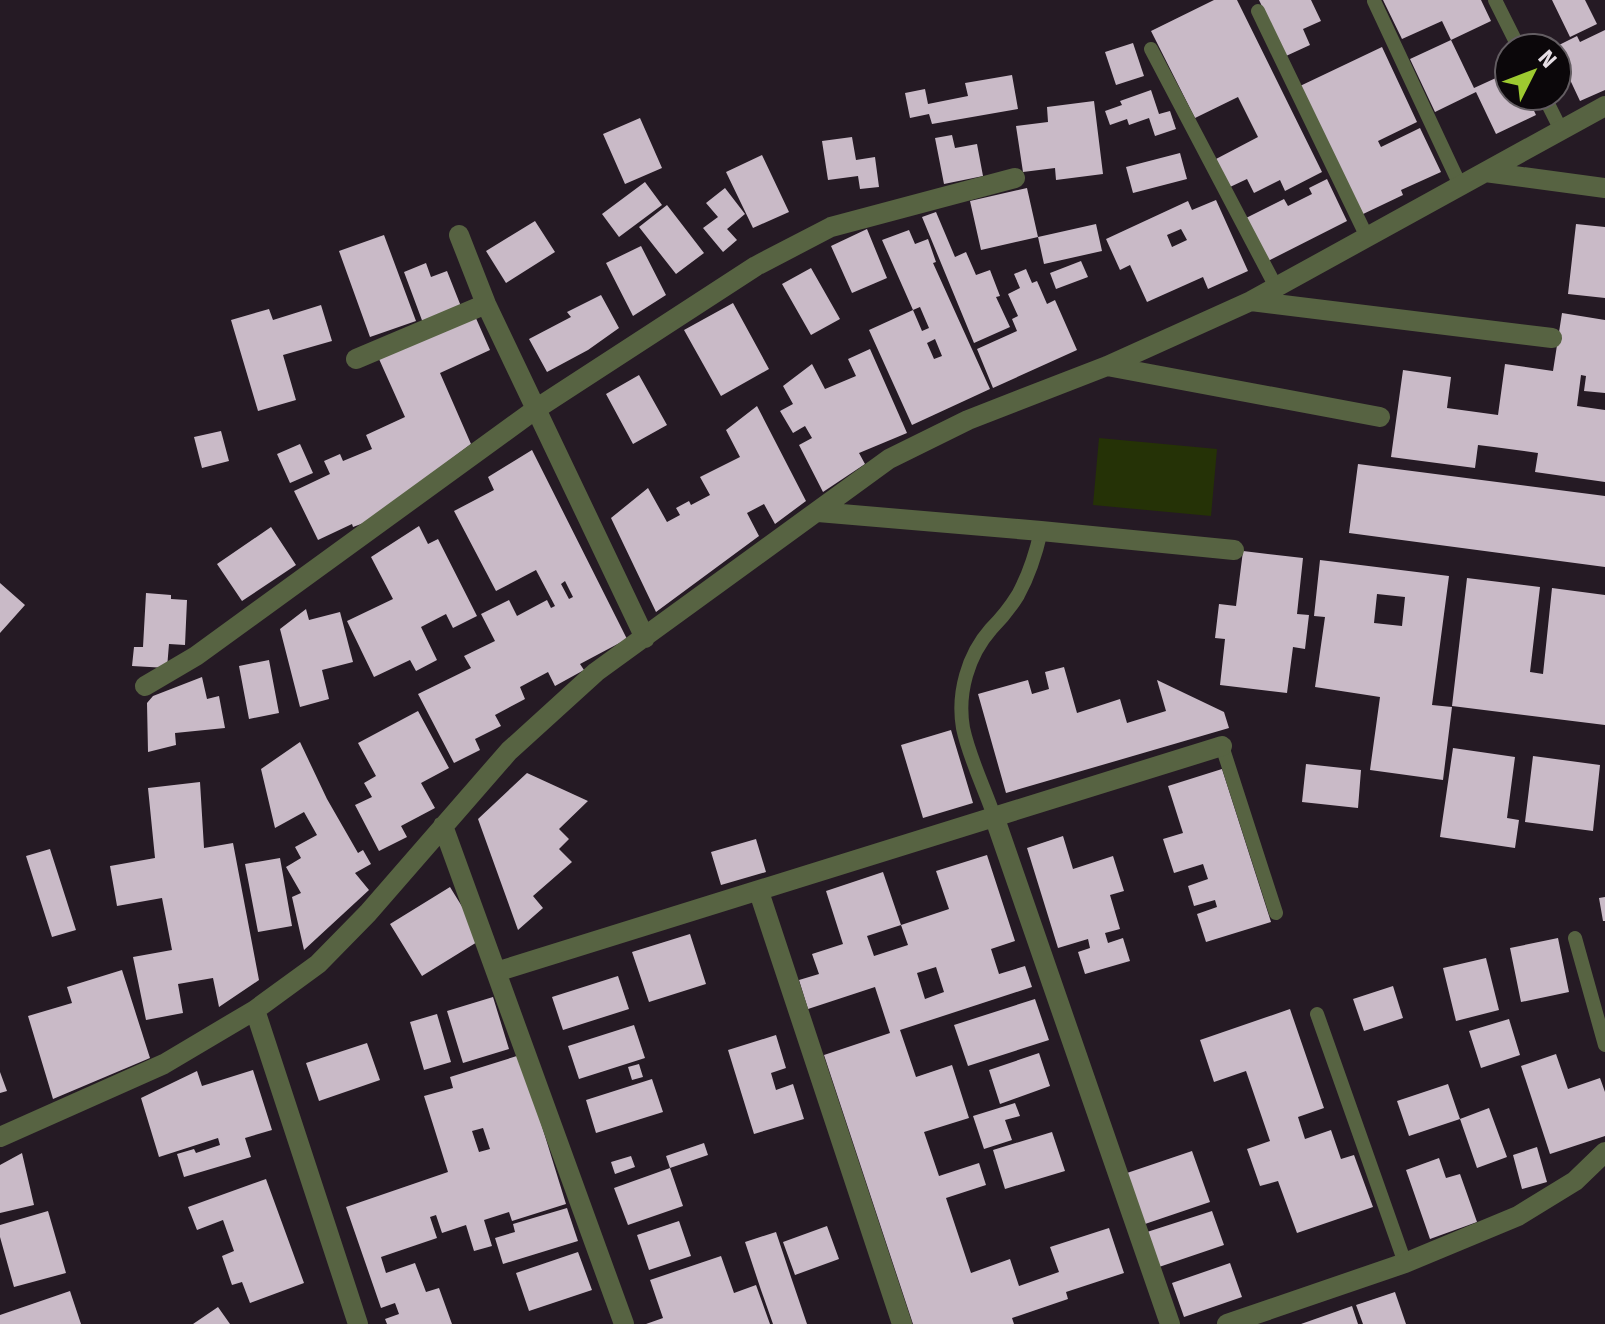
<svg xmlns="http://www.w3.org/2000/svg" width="1605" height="1324" font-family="'Fira Sans',sans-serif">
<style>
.green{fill:#253206}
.building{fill:#c9bac7;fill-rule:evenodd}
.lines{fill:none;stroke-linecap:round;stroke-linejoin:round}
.lane{stroke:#576342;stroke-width:14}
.street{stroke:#576342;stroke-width:20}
</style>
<rect width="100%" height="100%" fill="#251a24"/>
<!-- green -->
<path class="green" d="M1099,438L1217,449L1211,516L1093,505Z"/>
<!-- building -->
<path class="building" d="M1214,0H1237L1322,172L1285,191L1280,180L1254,193L1247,179L1230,187L1216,159L1258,137L1238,97L1195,118L1151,31Z
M1259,0H1311L1321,21L1303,29L1310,45L1286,56Z
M1383,0H1481L1491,21L1451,40L1442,21L1402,39Z
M1552,0H1585L1597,24L1570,37Z
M1605,30V90L1580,101L1557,52V46L1577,36L1580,42Z
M1451,40L1474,88L1509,72V96H1527L1536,115L1496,134L1476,92L1435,112L1410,59Z
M1133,43L1144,76L1116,85L1105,52Z
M1382,47L1417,122L1378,141L1381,147L1420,128L1441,172L1401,190L1403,195L1361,215L1300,86Z
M1012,75L1018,109L932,124L929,114L910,118L905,93L925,89L928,104L968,96L965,83Z
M1151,90L1159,114L1170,111L1176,129L1155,136L1149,118L1129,125L1127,119L1110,125L1105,111L1122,105L1120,101Z
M1094,101L1103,174L1056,180L1055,168L1023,172L1016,126L1048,122L1047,107Z
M640,118L662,168L625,184L603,134Z
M952,135L955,148L977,144L983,176L944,184L935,138Z
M852,137L856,160L875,157L879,187L860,189L858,176L828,180L822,141Z
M1180,153L1187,179L1133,193L1126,167Z
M762,155L789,212L753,228L726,172Z
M1327,179L1347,221L1268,261L1246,218L1284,199L1288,206L1312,194L1309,188Z
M645,182L662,205L619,237L602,214Z
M725,188L745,214L727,229L737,240L723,252L703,228L718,217L706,203Z
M1027,188L1038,237L981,250L970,201Z
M1216,200L1248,271L1208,289L1203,277L1147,302L1130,265L1120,270L1106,239L1188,201L1192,210ZM1181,229L1187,240L1172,247L1167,235Z
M667,205L704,253L676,274L639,227Z
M936,212L955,257L966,252L976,275L990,270L1000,296L996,297L1010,327L974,343L922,217Z
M535,221L555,252L506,283L486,251Z
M1096,224L1102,251L1044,264L1038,237Z
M1576,224L1605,227V298L1568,294Z
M867,229L887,278L852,293L831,246Z
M909,230L915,244L928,239L936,262L933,263L990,389L912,425L869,330L913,310L922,331L929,328L920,307L913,310L882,240ZM935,339L942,356L934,359L927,343Z
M384,235L416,321L370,337L339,251Z
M641,246L666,295L633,316L606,263Z
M1081,261L1088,277L1056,289L1050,273Z
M426,263L431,277L447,271L462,309L423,323L404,272Z
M811,268L840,319L811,335L782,284Z
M1026,269L1032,283L1037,281L1047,304L1055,300L1077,350L993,388L977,349L1017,331L1012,319L1018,316L1008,294L1020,288L1014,274Z
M601,295L619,328L588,350L547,372L529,339L571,317L567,312Z
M733,303L769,369L721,396L684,330Z
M321,305L332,341L283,355L296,400L258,411L231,320L269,309L273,320Z
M1562,313L1605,320V393L1584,391L1586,376L1581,375L1577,406L1605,410V482L1535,472L1538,453L1494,447L1478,445L1475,468L1391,457L1403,370L1451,377L1447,408L1498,415L1505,364L1553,371Z
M475,316L490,350L440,373L471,444L369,521L353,527L352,524L318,540L294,491L330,474L324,461L340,454L343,461L372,449L366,435L405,417L379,359Z
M870,349L907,433L859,453L865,464L823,492L799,445L812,438L805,426L793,433L780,411L793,404L783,386L812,364L825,389L856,376L848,359Z
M639,375L667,425L633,444L606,394Z
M757,406L806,501L775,524L764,504L747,513L759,536L656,612L611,518L648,488L667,522L680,515L676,508L689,501L691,505L710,495L700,477L740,457L726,430Z
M221,431L229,461L202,468L194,437Z
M300,444L313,473L290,483L277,454Z
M532,450L627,639L580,664L584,670L555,686L548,672L520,687L525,699L495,715L501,726L475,739L480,750L454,763L418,694L471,668L464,656L495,641L481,614L509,600L517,616L547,600L551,608L555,606L536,570L496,591L454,511L494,490L488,477ZM565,581L573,597L569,599L561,584Z
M1358,464L1605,496V567L1349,533Z
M419,526L428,544L438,539L477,616L453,628L446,614L421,627L437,660L416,671L410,660L374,677L347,621L393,599L371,557Z
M271,527L296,565L242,601L217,564Z
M1243,551L1303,558L1297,614L1309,615L1305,649L1293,647L1287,693L1220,685L1225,639L1215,638L1219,604L1236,606Z
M1320,560L1449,576L1432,705L1452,707L1443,780L1370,770L1380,697L1315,687L1325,617L1314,616ZM1377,594L1405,597L1402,626L1374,623Z
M1467,578L1540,587L1530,672L1543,674L1552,588L1605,595V725L1452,706Z
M0,583L25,605L0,633Z
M146,593L171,595V599L187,600L185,645L169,644L167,668L132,666L134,647H143Z
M306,609L309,620L340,612L353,662L322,670L329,699L300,707L280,629Z
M269,660L279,713L249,719L239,666Z
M1064,667L1077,713L1120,699L1127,723L1166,711L1157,680L1224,712L1229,728L1006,793L978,694L1028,680L1032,694L1049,689L1045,672Z
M202,677L207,699L219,696L225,728L175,733L176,745L148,752L147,703L153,696Z
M418,711L449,768L421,783L435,808L401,826L407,837L379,851L355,805L372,797L364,783L376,776L358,743Z
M951,730L973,803L923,818L901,745Z
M300,742L327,799L358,853L363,850L371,864L355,873L369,890L304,950L292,897L301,893L286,867L301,858L295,847L317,835L304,812L275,828L261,769Z
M1453,748L1515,757L1507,818L1519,820L1515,848L1440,837Z
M1533,756L1600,765L1593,831L1525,822Z
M1306,764L1361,770L1358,808L1302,802Z
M1222,769L1271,922L1206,942L1197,914L1217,907L1215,900L1194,906L1188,886L1208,879L1203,864L1174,873L1163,839L1183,833L1168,786Z
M527,773L588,801L559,829L569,839L559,849L572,862L533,896L543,908L518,930L478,819Z
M200,782L204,848L233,843L259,980L219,1007L213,978L178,984L183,1013L146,1020L133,957L172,950L162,898L117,906L110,866L155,858L148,788Z
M1063,836L1073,869L1113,856L1124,891L1110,895L1120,929L1105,933L1108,943L1123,938L1130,961L1085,974L1078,952L1090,948L1088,939L1058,948L1027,848Z
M756,839L766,872L721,885L711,852Z
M50,849L76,930L52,937L26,856Z
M987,855L1015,941L991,949L999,974L1025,966L1032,987L900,1030L916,1077L952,1065L969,1118L924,1132L939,1176L979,1163L986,1185L946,1198L971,1273L1010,1259L1019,1286L1059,1272L1050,1247L1109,1228L1124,1273L1066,1292L1068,1299L1012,1318L1014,1324H913L824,1055L890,1033L875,987L808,1009L799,980L819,974L812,954L843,944L826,891L883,872L901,925L867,936L874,956L908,945L901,925L949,909L936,871ZM936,967L944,992L925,999L917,973Z
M280,858L292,926L258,932L245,864Z
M450,887L482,939L422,976L390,924Z
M1605,897V921H1603L1599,898Z
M690,934L706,984L649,1002L632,952Z
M1558,938L1569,992L1521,1002L1510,948Z
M1486,958L1499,1010L1456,1021L1443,968Z
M122,970L150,1058L53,1099L28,1016L72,1003L67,987Z
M618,976L629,1009L563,1030L552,997Z
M1393,986L1403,1018L1364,1031L1353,999Z
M493,997L509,1049L463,1063L447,1011Z
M1035,999L1049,1040L968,1066L954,1025Z
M1290,1009L1324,1108L1298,1117L1305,1139L1331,1130L1341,1159L1354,1155L1373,1207L1297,1233L1278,1181L1260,1186L1247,1149L1270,1141L1246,1071L1214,1082L1200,1040Z
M437,1014L451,1062L424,1070L410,1022Z
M1509,1019L1520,1055L1481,1068L1469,1031Z
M634,1025L645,1058L579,1079L568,1046Z
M776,1035L786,1068L771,1073L776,1090L793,1084L804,1119L754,1134L728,1050Z
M367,1043L380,1080L319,1101L306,1063Z
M1039,1053L1050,1086L1000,1104L989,1070Z
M1556,1054L1568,1089L1600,1078L1605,1092V1136L1550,1154L1521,1066Z
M520,1055L566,1204L512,1221L509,1212L484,1220L492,1246L474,1251L466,1225L442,1233L436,1215L430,1217L437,1238L381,1257L386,1273L415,1263L426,1292L439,1288L452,1324H387L385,1319L399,1314L395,1303L381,1308L346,1207L448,1172L424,1096L453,1088L450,1077ZM483,1128L490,1149L479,1152L472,1131Z
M639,1064L643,1077L632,1080L628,1067Z
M253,1070L272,1130L245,1138L251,1157L184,1177L177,1154L194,1149L196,1153L220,1145L218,1138L159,1157L141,1098L197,1071L202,1086Z
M0,1072L7,1091L0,1093Z
M652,1079L663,1112L596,1133L586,1100Z
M1448,1084L1460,1119L1489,1108L1507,1157L1477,1168L1460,1119L1409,1136L1397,1101Z
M1015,1103L1020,1116L1005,1120L1012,1140L984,1149L973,1116Z
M1052,1132L1065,1171L1005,1189L993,1150Z
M704,1143L708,1155L670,1168L683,1206L628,1225L614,1188L670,1168L666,1156Z
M1537,1147L1547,1182L1522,1189L1513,1155Z
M1192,1151L1210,1202L1142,1225L1124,1174Z
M22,1153L34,1205L0,1213V1165Z
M631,1156L635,1167L615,1174L611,1162Z
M1439,1158L1446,1178L1460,1174L1477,1222L1430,1239L1406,1170Z
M266,1179L304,1283L250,1303L242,1282L232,1285L222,1256L234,1251L223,1220L197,1230L188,1207Z
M567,1208L578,1241L503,1264L495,1238L515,1232L513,1224Z
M48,1211L66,1273L14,1287L0,1237V1225Z
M1212,1211L1224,1245L1159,1267L1147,1232Z
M679,1221L691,1256L649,1270L637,1235Z
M827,1226L839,1259L795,1275L783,1242Z
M776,1232L792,1280L807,1324H773L761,1290L745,1242Z
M578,1252L592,1290L529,1311L516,1273Z
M721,1256L734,1293L756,1285L770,1324H646L663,1318L650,1280Z
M1230,1263L1242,1297L1184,1317L1172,1283Z
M70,1291L81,1324H0V1315Z
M1395,1292L1406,1324H1363L1356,1305Z
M1352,1306L1358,1324H1301Z
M218,1307L230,1324H193Z"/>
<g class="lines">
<!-- lane -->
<path class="lane" d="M1495,0L1519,48
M1374,1L1460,185
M1258,11L1367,237
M1151,49L1276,287
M1544,96L1561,130
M1222,746L1276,913
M994,816C984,787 969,757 963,728C957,693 968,655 991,629C1002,618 1010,608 1018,595C1029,575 1036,553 1041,531
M1575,938L1605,1045
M1317,1014L1405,1263"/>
<!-- street -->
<path class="street" d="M1485,172L1605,188
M459,235L486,304L645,638
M1251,301L1552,338
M356,359L486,304
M1107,366L1380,417
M818,512L1041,531L1234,550
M145,686L196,656L536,409L756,266L831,227L1015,178
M994,816L1170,1324
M443,826L624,1324
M759,892L902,1324
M496,972L1222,746
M255,1010L358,1324
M0,1137L164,1064L255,1010L318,964L368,913L509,751L596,672L889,459L968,420L1107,366L1251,301L1605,106
M1227,1324L1405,1263L1518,1216L1575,1181L1605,1152"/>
</g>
<!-- north arrow -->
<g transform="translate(1533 72) rotate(48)"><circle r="38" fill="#0b070a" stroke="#635d62" stroke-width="2"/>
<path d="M0-6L14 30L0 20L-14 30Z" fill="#9dca30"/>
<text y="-12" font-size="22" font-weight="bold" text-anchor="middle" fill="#e6dee5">N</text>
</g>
</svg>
